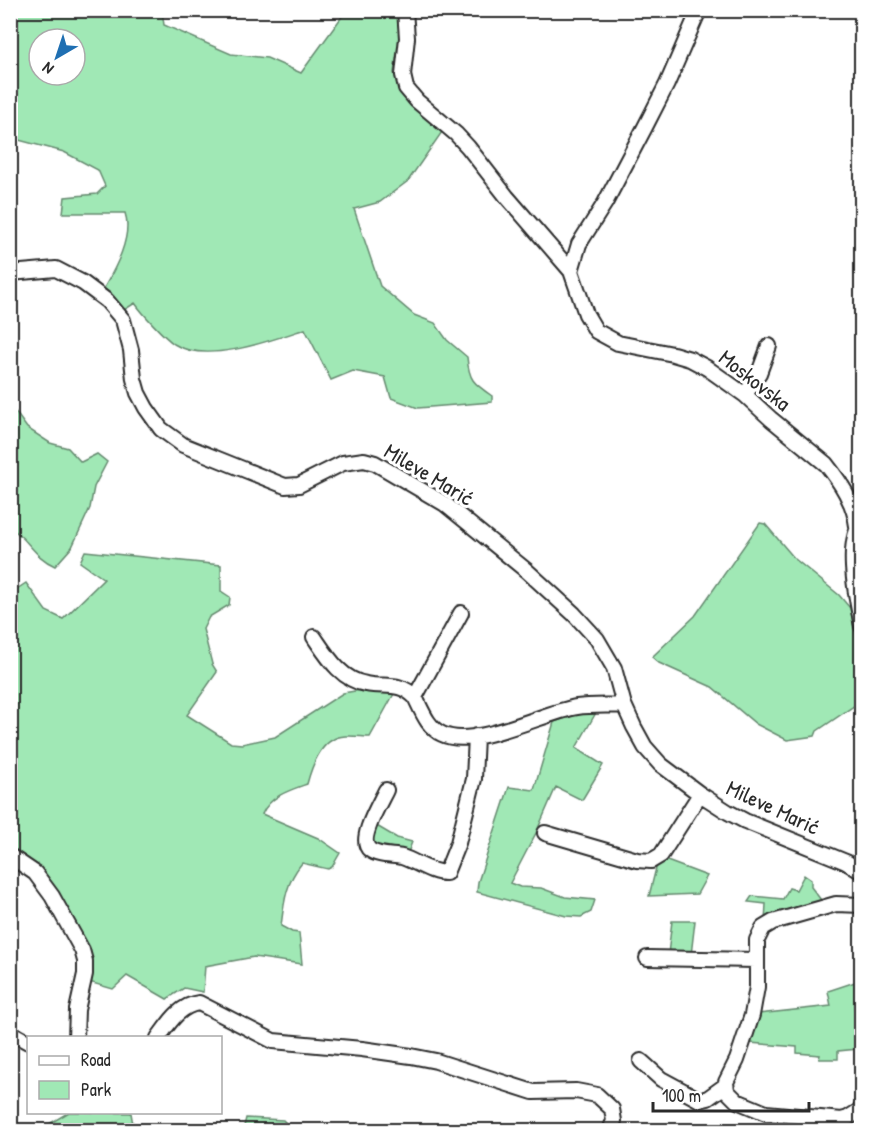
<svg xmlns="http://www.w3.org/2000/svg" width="872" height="1141" font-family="'Patrick Hand',sans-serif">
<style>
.green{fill:#a0e8b5;stroke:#668a70;stroke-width:1.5;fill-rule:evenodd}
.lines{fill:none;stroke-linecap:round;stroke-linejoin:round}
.minor-casing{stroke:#2b2b2b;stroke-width:18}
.minor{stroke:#fff;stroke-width:14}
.labels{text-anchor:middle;stroke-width:6;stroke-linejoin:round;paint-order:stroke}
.street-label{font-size:22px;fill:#2b2b2b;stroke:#fff}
</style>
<rect width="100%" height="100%" fill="#fff"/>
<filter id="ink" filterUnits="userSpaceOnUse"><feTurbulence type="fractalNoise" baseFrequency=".0167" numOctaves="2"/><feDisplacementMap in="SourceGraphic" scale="12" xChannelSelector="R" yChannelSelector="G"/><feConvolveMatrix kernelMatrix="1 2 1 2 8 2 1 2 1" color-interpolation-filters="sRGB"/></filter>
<g filter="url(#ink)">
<!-- green -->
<path class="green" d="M11,11H162L164,25L231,54L267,58L301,73L346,11H397L400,30L394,73L399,90L409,104L442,132L408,181L380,202L354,209L380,286L414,315L435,323L447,340L467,357C469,380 473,383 492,396V402L418,408L391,398L385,377L353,371L331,380L305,329C272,340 207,365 174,344C164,337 142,313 135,303L124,310L104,288C115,269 133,236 125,213H63L65,197L97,194L105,186L98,170L64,152L11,138ZM39,39H75V75H39Z
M11,406L27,428L50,443L68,448L81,462L97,454L107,462L94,487L90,508L72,547L55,566C34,557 29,540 11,528Z
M760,523L765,524L795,559L839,595L850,608L861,660V701L817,731L815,736L787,740L756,724L712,687L659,663L652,657L695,616Z
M85,551L221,565V591L230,597L229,605L209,617L203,629L212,664L217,672L187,715L231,743L242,744L275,737L343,693L361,690L395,692L370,737C359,737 342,733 332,740C318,748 311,769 307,784C290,790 270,796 262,814L318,838L340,853L332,867L328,869L302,863C286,882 284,902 281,926L292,932L299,933L302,964L254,957L205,966L203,992L184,988L167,999L127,976L113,989L82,980L80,957L26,860L11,849V593L26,583L46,611L63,619L104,579L80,562Z
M597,711L576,748L603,765L582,800L556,787L536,833L510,883L520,887L541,888L565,897L595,900L591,912L581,917L566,916L477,892L478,882L509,787L534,790L554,722L581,713Z
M375,825L397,838L412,842L407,855L375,848L371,840Z
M667,861L707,876L697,894L649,896L657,864Z
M804,875L811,880V887L821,900L765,922L766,904L748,902L752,896L783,899L789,888L796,890Z
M672,921H695L691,955L668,954Z
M861,980V1001L854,1003L858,1049L838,1051V1059H819L820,1055L797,1053V1047L750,1043L758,1014L831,1006L828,991Z
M69,1112L131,1113L134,1130H42L44,1127Z
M246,1118L283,1120L293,1130H243Z"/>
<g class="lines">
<!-- minor casing -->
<g class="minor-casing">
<path id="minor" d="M405,10L407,38L403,75L406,88L417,101L456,134L468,147L507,197L571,271L586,314L596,331L618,343L673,354L690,359L707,368L745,395L771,419L826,464C841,483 854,502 857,526
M571,271L579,244L605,203L645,127L667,84L699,10
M10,273L56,269L83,283L107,301L123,320L131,350L134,379L138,393L146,408L161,429L183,445L285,486L299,485L343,463L364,460L375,463L445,504L527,571L574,614L597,639L614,668L624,705L634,727L645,747L660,764L700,794L728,812L745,821L846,862L862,872
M745,395L759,373L769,346
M862,521C844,544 857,600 862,626
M461,613L415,697C422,711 428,728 442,734C474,750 544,712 577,707C592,705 609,706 624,705
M314,637C327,656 341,680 366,684C386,688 399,681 415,697
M386,790C380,803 357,840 370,850C378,856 393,855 402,857C417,862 431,873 446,873L458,843L474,779L476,736
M545,833L637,860L651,861L661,855L700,794
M10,856L35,873L52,896L82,950L85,961V974L77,1010L76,1038
M862,905L836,904L773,922L763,928L757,940V987L752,1015L737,1060L726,1082L727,1091L737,1101L766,1113L842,1120L848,1118L862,1109
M647,958L756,960
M10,1032L28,1042
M158,1038C169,1023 180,1005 199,1003L273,1041L362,1049L411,1056L436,1061L533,1092L576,1091L597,1095L612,1109L614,1121L610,1130
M641,1061L661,1079L700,1100L708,1098L726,1085"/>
</g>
<!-- minor -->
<use href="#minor" class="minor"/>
</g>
</g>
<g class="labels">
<!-- street labels -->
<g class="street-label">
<text transform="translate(755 380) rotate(38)" y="8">Moskovska</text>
<text transform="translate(429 474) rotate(31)" y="8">Mileve Marić</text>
<text transform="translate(773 807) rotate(25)" y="8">Mileve Marić</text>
</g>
</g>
<!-- margin -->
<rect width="872" height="1141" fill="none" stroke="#fff" stroke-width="36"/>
<rect x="18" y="18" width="836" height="1105" fill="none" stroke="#2b2b2b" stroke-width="2" filter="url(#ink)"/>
<!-- legend -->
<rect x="27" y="1036" width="195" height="78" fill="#ffffff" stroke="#aaaaaa" stroke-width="1.5"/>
<rect x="39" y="1056" width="30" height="9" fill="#ffffff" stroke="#aaaaaa" stroke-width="1.5"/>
<text x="81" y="1066" font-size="18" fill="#2b2b2b">Road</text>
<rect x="39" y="1081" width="30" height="18" fill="#a0e8b5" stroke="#aaaaaa" stroke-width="1.5"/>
<text x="81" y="1096" font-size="18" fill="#2b2b2b">Park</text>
<!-- north arrow -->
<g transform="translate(57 57) rotate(219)"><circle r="28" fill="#ffffff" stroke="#aaaaaa" stroke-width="1.5"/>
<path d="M0-4.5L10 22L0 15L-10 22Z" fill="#1f6fb2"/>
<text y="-9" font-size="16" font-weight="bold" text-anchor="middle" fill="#2b2b2b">N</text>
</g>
<!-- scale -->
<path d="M653 1102v9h156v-9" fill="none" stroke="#2b2b2b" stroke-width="3"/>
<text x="662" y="1102" font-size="18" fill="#2b2b2b" stroke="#ffffff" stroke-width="4.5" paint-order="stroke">100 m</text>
</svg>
